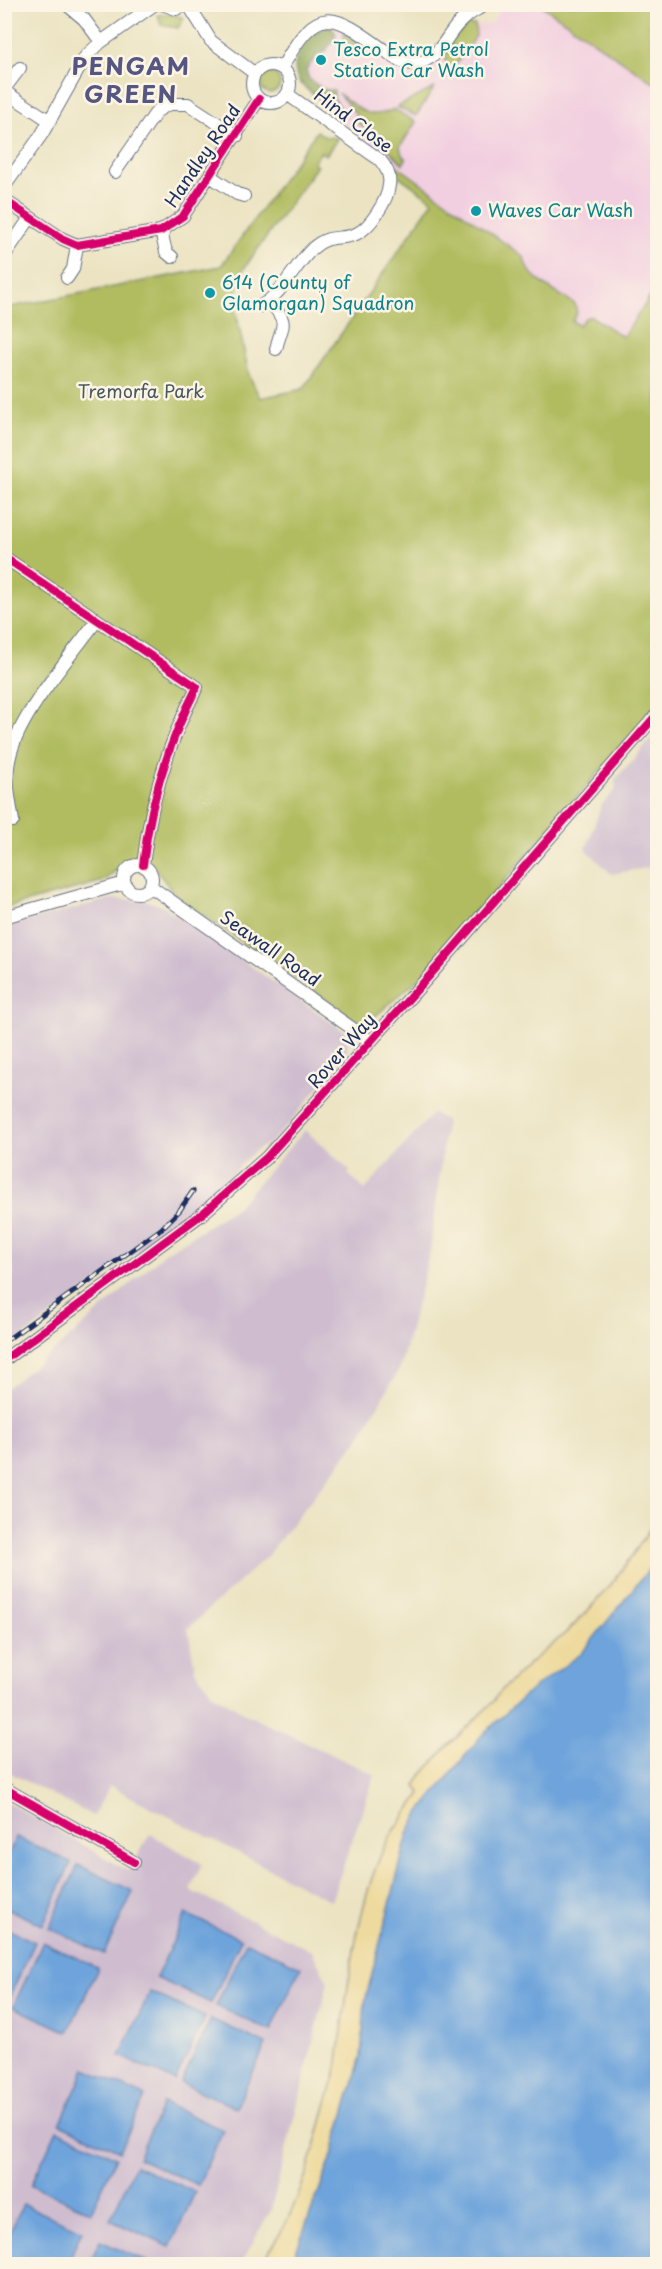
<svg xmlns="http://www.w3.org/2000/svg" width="662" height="2269" font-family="'Playpen Sans',sans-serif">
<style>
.built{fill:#f2cfe0}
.industrial{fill:#cfbdcf}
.green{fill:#b0bc5e;stroke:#66765e;stroke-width:1.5}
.forest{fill:#8ca455;stroke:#546a5a;stroke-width:1.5}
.sand{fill:#eeda9e;stroke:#84847e;stroke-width:1.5}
.water{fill:#6ea4db;stroke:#446a9c;stroke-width:1.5}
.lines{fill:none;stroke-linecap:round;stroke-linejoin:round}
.minor-casing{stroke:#646e81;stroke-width:14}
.minor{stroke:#fff;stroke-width:12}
.rail-casing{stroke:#1b2f5e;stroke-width:5}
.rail{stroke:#fcf5e5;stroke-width:3;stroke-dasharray:9;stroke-linecap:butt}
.cycleway-casing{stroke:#fcf5e5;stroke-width:11}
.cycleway{stroke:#d6006c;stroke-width:8}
.culture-dot{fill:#0f9aa8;stroke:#fcf5e5;stroke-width:2}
.labels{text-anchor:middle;stroke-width:5;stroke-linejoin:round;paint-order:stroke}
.culture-label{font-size:18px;fill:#0d838f;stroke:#fcf5e5;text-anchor:start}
.street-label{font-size:18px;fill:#1b2f5e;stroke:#fcf5e5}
.park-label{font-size:18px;fill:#48595e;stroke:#fcf5e5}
.district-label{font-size:24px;font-weight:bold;letter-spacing:1.5px;fill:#555681;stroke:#fcf5e5}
</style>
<rect width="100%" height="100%" fill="#fcf5e5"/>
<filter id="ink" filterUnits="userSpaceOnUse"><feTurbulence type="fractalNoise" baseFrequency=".0167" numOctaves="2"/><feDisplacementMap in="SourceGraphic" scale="12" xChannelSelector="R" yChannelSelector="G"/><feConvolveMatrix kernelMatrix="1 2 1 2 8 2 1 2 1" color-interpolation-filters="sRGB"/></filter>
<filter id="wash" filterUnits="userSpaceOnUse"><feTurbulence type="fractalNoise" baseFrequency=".008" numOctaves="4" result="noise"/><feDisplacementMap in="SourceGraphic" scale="24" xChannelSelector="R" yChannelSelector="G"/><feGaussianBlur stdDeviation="1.35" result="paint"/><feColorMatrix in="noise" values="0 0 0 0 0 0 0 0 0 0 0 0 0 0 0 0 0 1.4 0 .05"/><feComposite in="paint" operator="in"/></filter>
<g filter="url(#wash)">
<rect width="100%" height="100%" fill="#ebe3c1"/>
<!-- built -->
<path class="built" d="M502,5H541L657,85V287L622,337L579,328L422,217L433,200L396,174L385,156L344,125L341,113L300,83L299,72L331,27L344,30L403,72L417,74L430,69L464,27L492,23Z"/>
<!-- industrial -->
<path class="industrial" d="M657,732V866L611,874L586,849L601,806L616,789L615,780Z
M110,899L143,900L165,907L347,1033L348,1050L289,1124L271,1142L256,1150L203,1202L5,1350V927Z
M433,1113L446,1121L430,1252L400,1368L357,1441L267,1556L188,1628L195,1670L212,1693L247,1715L375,1775L331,1901L110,1786L93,1816L5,1770V1389L59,1347L165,1253L236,1208L305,1130L350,1171L348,1174L365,1190Z
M4,1800L128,1871L150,1834L202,1864L190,1890L312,1951L328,1982L271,2210L241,2264H5Z"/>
<!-- green -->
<path class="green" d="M541,5H651L657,10V85Z
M169,13L184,18L178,28L161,25L158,15Z
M467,25H475L476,36L447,77L445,55L452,44L450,42Z
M260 83a10 10 0 1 1 20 0a10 10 0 1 1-20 0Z
M434,88L416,116L397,107Z
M338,93C359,108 368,122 394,109L416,122L400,147L402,155L406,159L403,164L373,134L355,121L356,114Z
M317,131L326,137L338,138L326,155L321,152L313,163L317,166L238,277V288L233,297L249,375L260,398L303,389L433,201L396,174L393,166L396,165L524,257C526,279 559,293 575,304L577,313L572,321L579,325L585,318L591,316L623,337L657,287V705L422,976L366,1024L358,1022L178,898L152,865L141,859L129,860L103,881L5,908V308L221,266Z"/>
<!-- forest -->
<path class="forest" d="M328,26L333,29L336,35L325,52L318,54L306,70L309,79L323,89L334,91V98L340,107L337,110C326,102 306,92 299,81C287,60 307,32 328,26Z
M344,30L364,44L365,50L360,55L344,45Z"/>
<!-- sand -->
<path class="sand" d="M657,1518V1635L327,2264H260C295,2219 312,2161 326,2106C330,2092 336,2077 338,2062C346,1998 355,1916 380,1857C390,1832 407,1815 421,1793L416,1785L419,1779L444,1750L493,1702C494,1695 523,1670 530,1663C545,1650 561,1638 575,1624C606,1593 634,1555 657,1518Z"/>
<!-- water -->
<path class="water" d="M657,1559V2264H291L330,2162L361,2056L365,2001L408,1833L419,1813L481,1736L532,1689L581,1654Z
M16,1837L71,1862L43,1925L5,1908V1864Z
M78,1865L133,1891L104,1954L49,1928Z
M186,1914L241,1939L211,2003L156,1978Z
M5,1928L35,1942L7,2002L4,2001Z
M43,1942L98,1968L68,2032L13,2007Z
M246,1942L301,1967L271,2031L216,2006Z
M150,1992L205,2017L175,2081L120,2056Z
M211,2019L266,2044L236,2108L181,2083Z
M85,2069L145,2096L120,2151L60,2124Z
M163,2103L223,2130L198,2185L138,2158Z
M57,2130L116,2157L91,2212L31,2185Z
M135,2165L195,2192L170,2247L110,2220Z
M23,2204L82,2231L67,2264H10L5,2262V2243Z
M100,2241L152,2264H89Z"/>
</g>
<g filter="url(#ink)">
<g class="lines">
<!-- minor casing -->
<g class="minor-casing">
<path id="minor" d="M66,4L84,19L101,42
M162,4L176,9L187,4
M188,4L211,41L254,73
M252 84a19 19 0 1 1 38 0a19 19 0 1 1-38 0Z
M282,68C318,2 332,12 387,52C396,59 405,65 416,63C439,60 445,37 459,23C465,16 473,12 481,7L482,4
M4,89L20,68
M4,91L50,121
M115,172L157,111L169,104H188L237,136
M210,176L237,194L244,196
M4,187L42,134L86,56L101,42L155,4
M4,200L63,239L77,245L161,231L183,216L259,99
M161,231L166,252L172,257
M4,256L30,218
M67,278L73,269L77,245
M270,301C290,327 282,322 276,349
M261,306C284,292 294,266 313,248C330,233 339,241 356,234C370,228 388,200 389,185C391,175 386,167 380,160L287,94
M4,557L197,687C168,743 150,803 143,865
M13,821C9,798 4,775 11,752C23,710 71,656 97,620
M124 879a14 14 0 1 1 28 0a14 14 0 1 1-28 0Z
M150,886L370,1041
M4,917L125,883
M4,1360L202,1214L267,1157L431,974L658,713
M4,1788L134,1862"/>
</g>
<!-- minor -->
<use href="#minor" class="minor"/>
<!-- rail casing -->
<g class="rail-casing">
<path id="rail" d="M4,1342L161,1229L179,1211L193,1191"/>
</g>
<!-- rail -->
<use href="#rail" class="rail"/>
<!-- cycleway casing -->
<g class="cycleway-casing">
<path id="cycleway" d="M4,200L63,239L77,245L161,231L183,216L259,99
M4,557L197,687C168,743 150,803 143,865
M4,1360L202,1214L267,1157L431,974L658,713
M4,1788L134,1862"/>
</g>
<!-- cycleway -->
<use href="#cycleway" class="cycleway"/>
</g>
</g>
<!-- markers -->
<g class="culture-dot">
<circle cx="321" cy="60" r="6"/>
<circle cx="476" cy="211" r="6"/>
<circle cx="210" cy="293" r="6"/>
</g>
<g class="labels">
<!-- culture labels -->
<g class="culture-label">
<text x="333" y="56">Tesco Extra Petrol<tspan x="333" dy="21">Station Car Wash</tspan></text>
<text x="488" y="217">Waves Car Wash</text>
<text x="222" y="289">614 (County of<tspan x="222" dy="21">Glamorgan) Squadron</tspan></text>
</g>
<!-- street labels -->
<g class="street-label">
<text transform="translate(353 121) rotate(37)" y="6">Hind Close</text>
<text transform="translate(203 156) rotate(-56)" y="6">Handley Road</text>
<text transform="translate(270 949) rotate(35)" y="6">Seawall Road</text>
<text transform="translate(342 1051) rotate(-49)" y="6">Rover Way</text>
</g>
<!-- park labels -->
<g class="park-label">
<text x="141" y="398">Tremorfa Park</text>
</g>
<!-- district labels -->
<g class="district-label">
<text x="131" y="75">PENGAM<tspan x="131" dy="28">GREEN</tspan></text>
</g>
</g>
<!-- margin -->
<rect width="662" height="2269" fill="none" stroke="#fcf5e5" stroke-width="24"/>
</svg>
